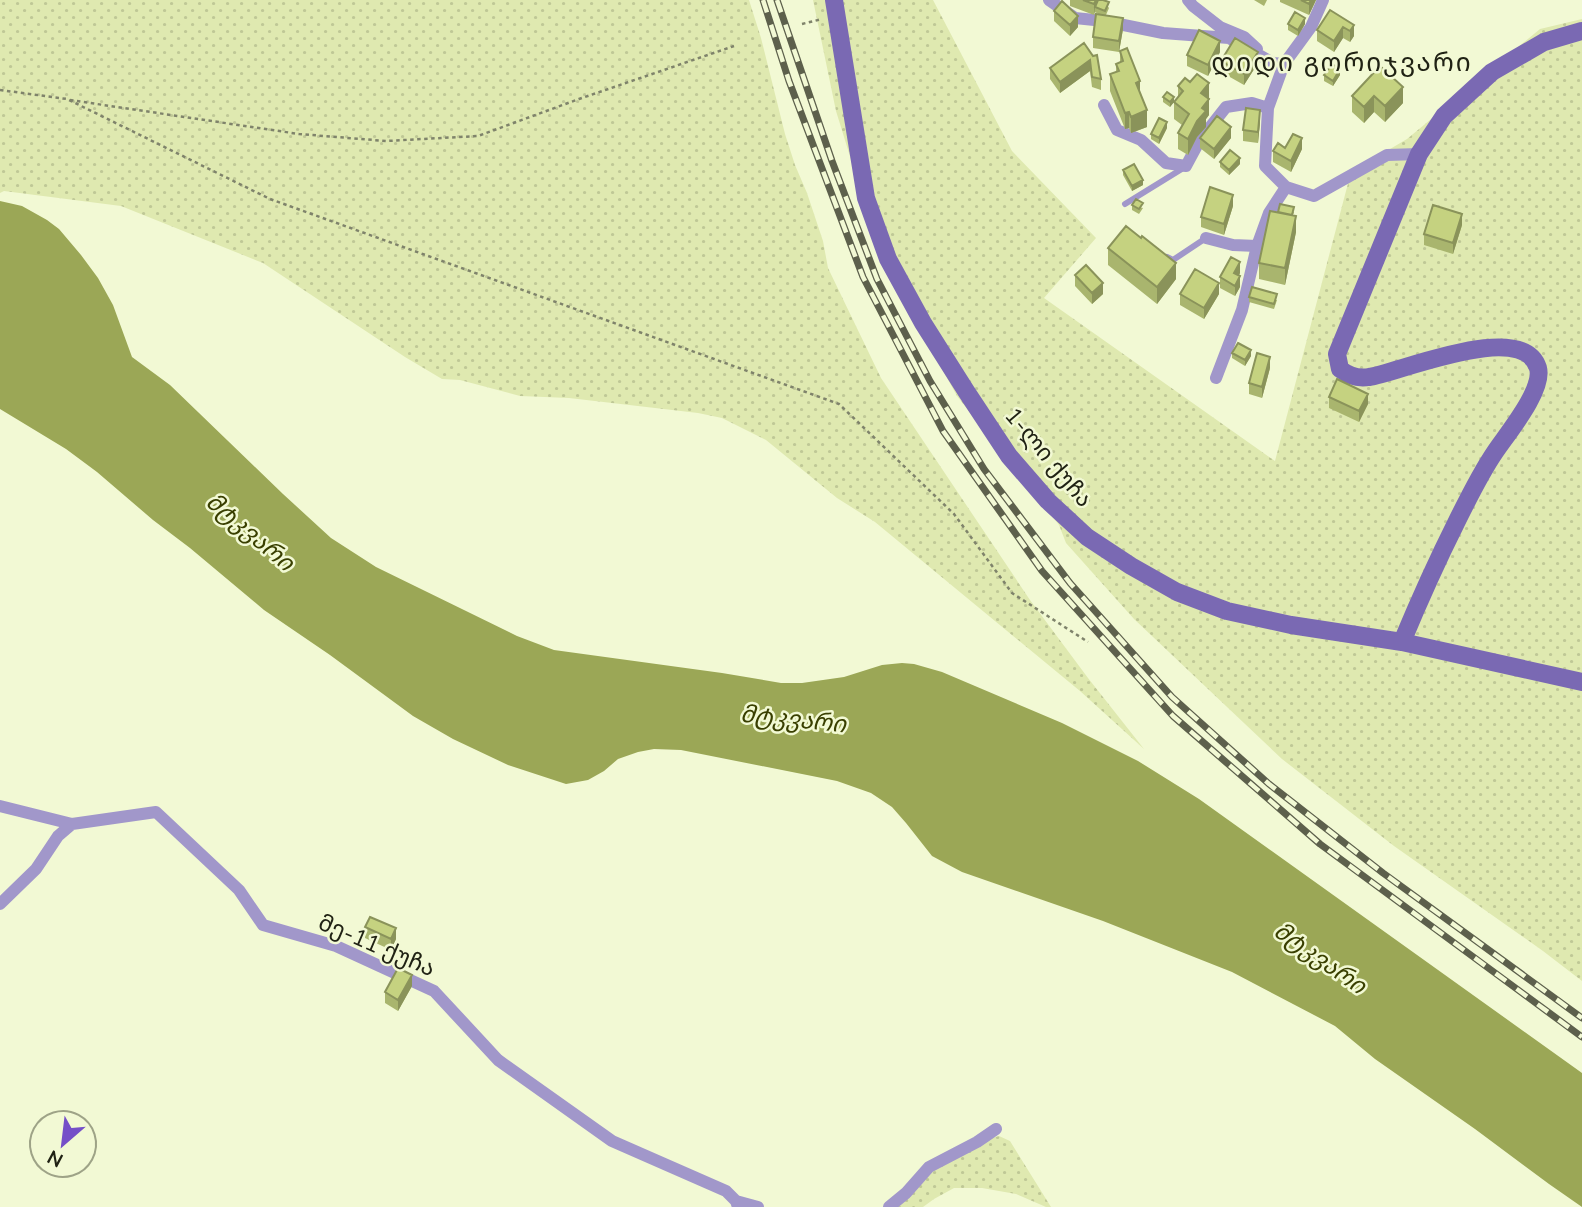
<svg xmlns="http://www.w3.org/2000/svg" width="1582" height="1207" font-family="'Nunito Sans','Noto Sans Georgian',sans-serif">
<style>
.grass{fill:url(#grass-dots)}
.water{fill:#9ba756}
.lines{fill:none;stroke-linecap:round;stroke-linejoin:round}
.path{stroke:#7f836b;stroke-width:2.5;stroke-dasharray:3.5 3.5;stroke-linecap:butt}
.lane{stroke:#a197ca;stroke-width:6}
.street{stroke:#a197ca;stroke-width:12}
.secondary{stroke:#7a69b3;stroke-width:18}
.rail-casing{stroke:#5d604c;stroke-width:7}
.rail{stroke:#f2f9d4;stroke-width:4.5;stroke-dasharray:13;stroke-linecap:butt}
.wall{fill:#a9b56e}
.shaded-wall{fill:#8a935a}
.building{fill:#c5d280;stroke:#8a935a;stroke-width:2}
.labels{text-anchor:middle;stroke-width:5;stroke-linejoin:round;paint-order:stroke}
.street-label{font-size:23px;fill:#202214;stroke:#f2f9d4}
.water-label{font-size:24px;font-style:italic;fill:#393f00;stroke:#f2f9d4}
.quarter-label{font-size:26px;letter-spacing:2px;fill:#202214;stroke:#f2f9d4}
</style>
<defs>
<pattern id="grass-dots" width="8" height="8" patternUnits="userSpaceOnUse" patternTransform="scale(1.75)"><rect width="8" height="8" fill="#dfe9b0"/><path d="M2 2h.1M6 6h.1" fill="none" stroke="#bfc896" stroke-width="1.8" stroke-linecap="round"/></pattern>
</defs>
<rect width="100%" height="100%" fill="#f2f9d4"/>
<!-- grass -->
<path class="grass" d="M0,0H749L761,38L785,134L795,165L807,193L823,241L828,268L881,378L1030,600L1088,678L1144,749L1080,691L875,522L837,498L766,440L722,418L698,413L569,398L520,396L460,380L442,379L405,357L263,263L121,206L4,191L0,193Z
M813,0H933L1012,151L1096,238L1044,298L1275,461L1351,172L1407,139L1540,29L1582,19V981L1543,951L1394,846L1282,759L1134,619L1066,543L1059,525L957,396L882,260L836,111Z
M999,1136L1010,1141L1051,1207H1046L1016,1194L982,1188H954L934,1199L923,1207H889L929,1167L977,1142Z"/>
<!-- water -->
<path class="water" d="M0,201L22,206L47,220L59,229L81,255L98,278L113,305L132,357L170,385L283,494L331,538L376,567L517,636L554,650L722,673L781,683H802L844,677L882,665L902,663L914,664L942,672L1062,723L1138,761L1199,799L1582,1073V1207L1549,1184L1475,1129L1375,1059L1335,1026L1232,972L1103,921L962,872L932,856L906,823L892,807L871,793L837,781L681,750L654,749L638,752L618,759L604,771L588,780L566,784L508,765L453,739L413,716L330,655L264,610L190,548L153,520L97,472L66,449L0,409Z"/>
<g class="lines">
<!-- path -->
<path class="path" d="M802,24L822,19
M0,90L67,99L270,199L839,404L954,514L1012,593L1088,642
M70,100L299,134L386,141L478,136L579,99L734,46"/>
<!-- lane -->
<path class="lane" d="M1125,204L1185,167
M1167,257L1173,260L1206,238"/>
<!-- street -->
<path class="street" d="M1049,0L1075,18L1104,21L1163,33L1229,38L1273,63L1284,64
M1188,0L1193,6L1220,27L1244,37L1257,49
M1104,105L1117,130L1141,140L1166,163L1186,166L1200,140L1226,107L1252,103L1268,108L1284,64L1311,27L1323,0
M1268,108L1265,166L1286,187
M1206,238L1233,245L1257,246
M1216,378L1242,310L1257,246L1269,213L1286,187L1314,196L1387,155L1419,154
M0,806L72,824L156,812L239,890L263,925L336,946L434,991L498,1060L612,1141L726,1191L736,1201L738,1207
M0,904L36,869L58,836L72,824
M736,1201L758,1207
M889,1207L906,1193L929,1167L977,1142L996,1129"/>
<!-- secondary -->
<path class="secondary" d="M834,0L866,198L888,259L923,323L966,391L1009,456L1048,501L1087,537L1131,566L1177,592L1227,611L1291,625L1402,642L1582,682
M1402,642C1419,601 1437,561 1457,521C1469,497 1480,474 1495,452C1507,434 1544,390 1538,368C1523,319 1401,372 1369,377C1358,379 1349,376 1340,369L1337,354L1419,154L1444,116L1492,72L1544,42L1582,31"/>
<!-- rail casing -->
<g class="rail-casing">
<path id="rail" d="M763,0L789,81L863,277L943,431L1042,571L1173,716L1320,844L1582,1037
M777,0L832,161L877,279L930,381L984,469L1070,583L1172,697L1269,784L1383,873L1582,1018"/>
</g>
<!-- rail -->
<use href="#rail" class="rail"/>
</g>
<!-- wall -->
<path class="wall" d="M1070,0H1103L1109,8L1106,15L1123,29L1119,52L1093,48V37L1100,15L1095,12L1094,15L1070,6Z
M1254,0H1267L1264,6Z
M1280,0H1316L1309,15L1280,2Z
M1330,10L1354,36L1350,42L1343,38L1334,52L1317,41V30Z
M1054,11L1078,27L1070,36L1054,21Z
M1288,24H1305L1298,36L1288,30Z
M1084,43L1101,79V90L1092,87L1090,71L1060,93L1050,79V68Z
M1120,51L1140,93L1147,127L1131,133L1129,128L1125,129L1110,91V74L1116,72V64L1120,62Z
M1220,52L1208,76L1187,66V55Z
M1221,61L1258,63L1244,85L1221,72Z
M1380,66L1403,103L1385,122L1374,112L1364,123L1352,112V96Z
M1324,75H1340L1333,86L1324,81Z
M1190,82L1209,83V115L1206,119V127L1197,137L1188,155L1178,149V133L1182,125L1174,119V102L1170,107L1163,102V97L1174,102L1178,97V86Z
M1260,121L1258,143L1243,141V130Z
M1167,128L1159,144L1151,139V134Z
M1200,138H1231L1214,159L1200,148Z
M1285,148L1302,149L1291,172L1273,162V151Z
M1220,162L1240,164L1229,175L1220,167Z
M1123,170L1143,185L1132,191L1123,175Z
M1132,205L1143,208L1139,214L1132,210Z
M1233,206L1224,235L1201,227V217Z
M1278,212H1294L1293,215L1296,232L1285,285L1259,279V263Z
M1462,225L1453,254L1424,245V234Z
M1141,238L1176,279L1157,304L1108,265V248Z
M1240,273L1239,275L1240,287L1235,296L1220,288V277Z
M1075,275L1103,294L1092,304L1075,286Z
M1180,294H1219L1204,319L1180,305Z
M1249,297L1277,300L1274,309L1249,302Z
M1232,353L1251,356L1245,366L1232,358Z
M1270,368L1262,398L1249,394V383Z
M1329,397L1368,404L1359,422L1329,408Z
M365,927L396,939L391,950L365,938Z
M412,986L398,1011L385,1003V992Z"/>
<!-- shaded-wall -->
<path class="shaded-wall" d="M1096,0H1098L1095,7L1094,15V4Z
M1311,0H1316L1309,15V4Z
M1078,16V27L1070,36V25Z
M1123,18V29L1119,52V41Z
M1305,18V24L1298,36V30Z
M1354,25V36L1350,42V31Z
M1343,27V38L1334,52V41Z
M1220,41V52L1208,76V65Z
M1258,52V63L1244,85V74Z
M1090,60V71L1060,93V82Z
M1340,69V75L1333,86V81Z
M1140,81V97L1136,83Z
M1209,83V115L1206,119V127L1197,137L1188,155V139L1201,93Z
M1403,87V103L1385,122V106Z
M1374,96V112L1364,123V107Z
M1174,97V102L1170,107V102Z
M1147,110V127L1131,133V117Z
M1260,110V121L1258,143V132Z
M1129,112V128L1125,129V113Z
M1167,122V128L1159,144V138Z
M1231,127V138L1214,159V149Z
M1302,138V149L1291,172V161Z
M1240,158V164L1229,175V170Z
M1143,180V185L1132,191V186Z
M1233,195V206L1224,235V224Z
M1462,214V225L1453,254V243Z
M1296,216V232L1285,285V268Z
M1240,262V273L1234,284V273Z
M1176,263V279L1157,304V287Z
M1240,276V287L1235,296V286Z
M1103,283V294L1092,304V293Z
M1219,283V294L1204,319V308Z
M1251,350V356L1245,366V360Z
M1270,357V368L1262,398V387Z
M1368,394V404L1359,422V411Z
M396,928V939L391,950V939Z
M412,975V986L398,1011V1000Z"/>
<!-- building -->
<path class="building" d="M1083,0H1096L1094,4Z
M1098,0H1103L1109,2L1105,11L1095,7Z
M1301,0H1311L1309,4Z
M1062,1L1078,16L1070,25L1054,11Z
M1330,10L1354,25L1350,31L1343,27L1334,41L1317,30Z
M1295,12L1305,18L1298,30L1288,24Z
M1096,14L1123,18L1119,41L1093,37Z
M1199,30L1220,41L1208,65L1187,55Z
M1235,38L1258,52L1244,74L1221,61Z
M1084,43L1093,56L1097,55L1101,79L1092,77L1090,60L1060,82L1050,68Z
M1127,48L1140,81L1136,83L1147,110L1131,117L1129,112L1125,113L1110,74L1119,71L1116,64L1123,61L1120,51Z
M1332,64L1340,69L1333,81L1324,75Z
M1380,66L1403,87L1385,106L1374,96L1364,107L1352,96Z
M1197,74L1209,83L1201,93L1209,99L1202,108L1206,111L1197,121L1188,139L1178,133L1189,114L1174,102L1183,91L1178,86L1185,78L1190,82Z
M1167,92L1174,97L1170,102L1163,97Z
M1246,108L1260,110L1258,132L1243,130Z
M1217,116L1231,127L1214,149L1200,138Z
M1159,118L1167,122L1159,138L1151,134Z
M1293,134L1302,138L1291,161L1273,151L1278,143L1285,148Z
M1230,150L1240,158L1229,170L1220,162Z
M1134,164L1143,180L1132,186L1123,170Z
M1210,187L1233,195L1224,224L1201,217Z
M1136,199L1143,203L1139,209L1132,205Z
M1280,204L1294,207L1292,215L1278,212Z
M1433,205L1462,214L1453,243L1424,234Z
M1270,211L1296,216L1285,268L1259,263Z
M1126,226L1141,238L1142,236L1176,263L1157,287L1108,248Z
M1231,257L1240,262L1234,273L1240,276L1235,286L1220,277Z
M1086,265L1103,283L1092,293L1075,275Z
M1195,269L1219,283L1204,308L1180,294Z
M1252,287L1277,294L1274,304L1249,297Z
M1238,343L1251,350L1245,360L1232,353Z
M1257,353L1270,357L1262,387L1249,383Z
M1337,379L1368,394L1359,411L1329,397Z
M370,917L396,928L391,939L365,927Z
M398,968L412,975L398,1000L385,992Z"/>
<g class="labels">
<!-- street labels -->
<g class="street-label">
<text transform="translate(1049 457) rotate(50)" y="8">1-ლი ქუჩა</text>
<text transform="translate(377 945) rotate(23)" y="8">მე-11 ქუჩა</text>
</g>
<!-- water labels -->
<g class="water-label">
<text transform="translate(250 532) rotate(40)" y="8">მტკვარი</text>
<text transform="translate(793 719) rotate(6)" y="8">მტკვარი</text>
<text transform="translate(1320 958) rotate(35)" y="8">მტკვარი</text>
</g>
<!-- quarter labels -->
<g class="quarter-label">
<text x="1342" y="71">დიდი გორიჯვარი</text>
</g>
</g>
<!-- north arrow -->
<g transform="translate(63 1144) rotate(208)"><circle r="33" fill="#f2f9d4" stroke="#9ea387" stroke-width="2"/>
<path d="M0-5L12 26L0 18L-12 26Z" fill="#754fc8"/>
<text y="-10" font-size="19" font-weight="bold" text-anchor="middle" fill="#202214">N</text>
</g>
</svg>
